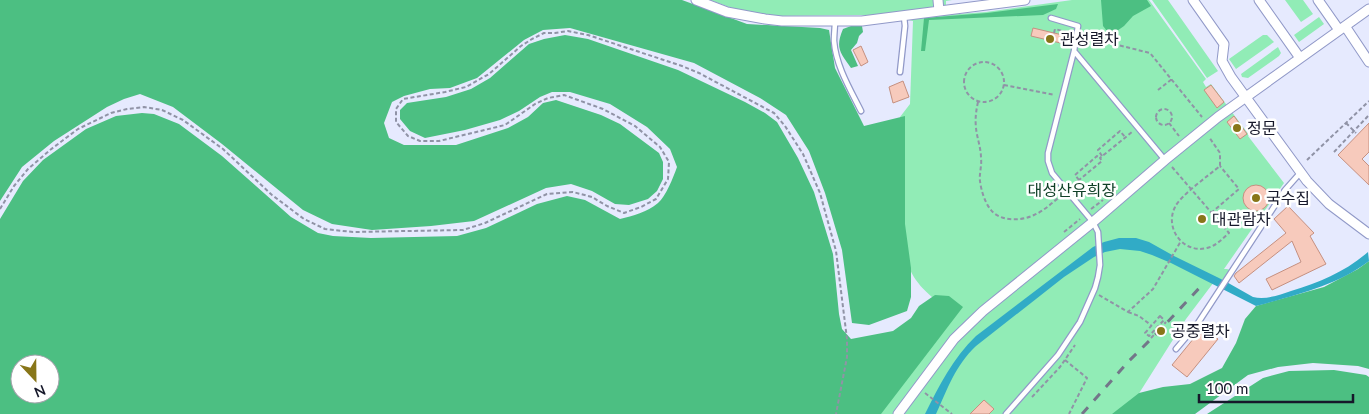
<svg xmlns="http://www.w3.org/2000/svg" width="1369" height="414" font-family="Lato,'Noto Sans KR',sans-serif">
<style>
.green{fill:#91ecb6}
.forest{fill:#4cbf82;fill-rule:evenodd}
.water{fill:#31abc6}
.building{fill:#f7cabc;stroke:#c59080}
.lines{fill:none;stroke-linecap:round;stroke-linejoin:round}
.lane-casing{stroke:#9199c8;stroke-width:7}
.street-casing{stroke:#9199c8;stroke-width:11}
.path{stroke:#9093a6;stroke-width:2;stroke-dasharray:4 2.5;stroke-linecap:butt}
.lane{stroke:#fff;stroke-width:4.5}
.street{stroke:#fff;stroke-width:9}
.rail{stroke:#737689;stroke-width:3;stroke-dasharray:9 9;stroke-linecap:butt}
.poi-dot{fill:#887619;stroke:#fff;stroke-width:2}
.labels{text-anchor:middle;stroke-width:5;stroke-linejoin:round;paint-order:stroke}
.poi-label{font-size:16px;fill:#16182a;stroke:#fff;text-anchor:start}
.park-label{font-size:16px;fill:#104027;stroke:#fff}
</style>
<rect width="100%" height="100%" fill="#e6eafe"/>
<!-- green -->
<path class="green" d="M710,0H952L946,1V15L986,12L1072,0H1149L1206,79L1203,82L1206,87L1211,84L1249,135L1248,136L1284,183L1224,269H1227L1230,270L1223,280L1217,278L1186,319L1126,414H875L945,308C927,293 911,281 906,257L900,117L910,104L913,21L900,18L860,15L774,16L743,12Z
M1152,0H1168L1218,71L1207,78Z
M1285,0H1303L1313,14L1301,22Z
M1319,17L1324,24L1299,42L1294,35Z
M1263,35H1267L1274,42L1236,69L1229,59Z
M1278,47L1281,53L1279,56L1248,78L1242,77L1241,74Z"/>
<!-- forest -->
<path class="forest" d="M0,0H682L747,24L820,28L829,30L835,68L864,126L905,116V224L911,268V297L907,311L869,325L852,323L842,250L825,193L809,151L786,115L760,98L694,63L570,28L543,30L524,40L477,78L450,88L430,89L404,96L392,102L384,123L389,138L404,145H456L508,128L528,117L543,103L556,100L601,115L620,124L659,153L663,162V179L657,191L648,199L629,205L615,204L592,191L571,184L546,188L474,221L431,226L372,230L332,224L303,210L222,144L173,107L140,94L124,99L107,107L54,141L22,167L0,201Z
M1101,0H1147L1151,6L1133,16L1124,26L1114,33L1107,31L1103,26Z
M1058,4L1056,9L1043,15L929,20L925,51H921L924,18L987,13Z
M851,26H862L863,32L859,36L857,43L851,50L858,66L851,68C840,52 835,48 843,29Z
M565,35L588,39L678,70L745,102L765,113L777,122L798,158L814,192L833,254L839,314L842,329L851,339L893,331L911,318L919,306L935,295L949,296L963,307L881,414H0V219L23,181L43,160L86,129L116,116L142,113L154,114L179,124L222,156L291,217L318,233L333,236L371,238L457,236L486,228L537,204L567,196L585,200L620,219C633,216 647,212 658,203C666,196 673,178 677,167L670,149L647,127L610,104L570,92H552L540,97L519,111L500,120L465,130L425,138L410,131L400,119V110L407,103L446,97L471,89L490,78L529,44L544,39ZM20,364H50V394H20Z
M1369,261V369L1358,366L1313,363L1278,367L1248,375L1195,414H1112L1139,393L1163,387L1190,384L1222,368L1236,343L1245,319L1256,306L1324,287L1358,269Z
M1334,370L1366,375L1369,377V414H1207L1263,378L1289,371Z"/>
<!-- water -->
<path class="water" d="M1119,238H1136L1149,242L1174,256L1223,280L1253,297C1266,300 1279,295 1291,291C1320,282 1345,272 1368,252L1369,261C1336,286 1296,295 1256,306L1171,263L1152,255L1140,251L1120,249L1105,252L1094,257L1064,277L976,346C955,366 948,388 936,414H925C939,386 953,358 976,336L1093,247L1104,242Z"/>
<!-- building -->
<path class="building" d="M1033,28L1071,37L1069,45L1031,36Z
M861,46L868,62L861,66L853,50Z
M903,81L909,97L893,103L889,87Z
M1211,85L1224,102L1217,108L1204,90Z
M1234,116L1247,134L1240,139L1227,122Z
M1369,123V152L1362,159L1369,166V185L1338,155Z
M1243 198a13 13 0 1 1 26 0a13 13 0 1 1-26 0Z
M1288,206L1314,233L1310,236L1326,264L1272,290L1266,279L1301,262L1292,241L1239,283L1234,276L1236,273L1286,233L1274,219Z
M1203,327L1218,339L1187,377L1172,365Z
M984,400L994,409L989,414H970Z"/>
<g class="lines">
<!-- lane casing -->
<g class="lane-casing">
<path id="lane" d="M1051,18L1078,26L1074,51L1165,160
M835,21C835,27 834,34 834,41C836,66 850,89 861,111
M900,72L905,26L904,16
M1176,349L1198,323L1285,190L1301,172
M1006,414L1058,355L1080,322L1095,288L1098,277L1100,265L1098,232L1093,222L1052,173L1048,161V153L1074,51"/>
</g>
<!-- street casing -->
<g class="street-casing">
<path id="street" d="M696,0L727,12L765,19L782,21H862L1025,0
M938,0L939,11
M1193,0L1224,44L1222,61L1231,77L1307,181L1329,204L1369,234
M1259,0L1300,58
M1318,0L1339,30
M1345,26L1369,62
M898,414L954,339L983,311L1093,222L1165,160L1218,117L1369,9"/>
</g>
<!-- path -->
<path class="path" d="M1054,33L1055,29L1070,33
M1082,36L1150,53L1202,117
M964 82a20 20 0 1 1 40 0a20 20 0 1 1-40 0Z
M1004,85L1055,95
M1158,90L1172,79
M978,102C976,111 975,119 976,128C977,138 981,148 981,158C982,166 979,174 980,181C981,190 985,203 991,210C1000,222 1022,221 1034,215C1044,211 1053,202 1062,195
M1156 117a8 8 0 1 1 16 0a8 8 0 1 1-16 0Z
M1169,123L1179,136
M1346,123L1356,133
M1334,152L1369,115
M1102,156L1098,150L1120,131L1125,137
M1307,160L1369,101
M1172,167L1229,233C1222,239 1216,246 1207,248C1184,254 1164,229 1175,207C1180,196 1209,175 1220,166V153L1209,137
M1079,180L1075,175L1097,156L1100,158
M1073,185L1102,161L1100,158L1132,132
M0,209L14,186L28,169L50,150L78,129L111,113L127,109L144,107L162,110L183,120L223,149L272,195L304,219L325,229L353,232L463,230L485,223L547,194L573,192L592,197L607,206L624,213L641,207L656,199L668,179L669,162L660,147L635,126L603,109L564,95L548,98L535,104L505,125L439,141H420L408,136L396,122V109L403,99L445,92L466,87L489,74L521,46L532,39L544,33H555L568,31L588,35L682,66L699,73L774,113L785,126L803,154L820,193L836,251L847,339V357L836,414
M1091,209L1103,200
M1211,213L1239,189L1220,166
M1064,232L1080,219
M1099,295L1128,312L1153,289L1181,241
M1128,312L1139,316L1151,325
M1160,316L1164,320L1149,336L1145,333Z
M1151,338L1166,322
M1065,360L1087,378L1069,414
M925,393L952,414
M1032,397L1060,367L1075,345"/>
<!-- lane -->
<use href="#lane" class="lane"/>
<!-- street -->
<use href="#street" class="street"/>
<!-- rail -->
<path class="rail" d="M1082,414L1128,362L1161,329L1204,283"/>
</g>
<!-- markers -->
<g class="poi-dot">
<circle cx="1050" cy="39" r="5"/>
<circle cx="1237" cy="128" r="5"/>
<circle cx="1256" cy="198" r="5"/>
<circle cx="1202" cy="219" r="5"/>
<circle cx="1161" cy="331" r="5"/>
</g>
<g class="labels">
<!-- poi labels -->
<g class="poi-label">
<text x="1060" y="45">관성렬차</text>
<text x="1247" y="134">정문</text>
<text x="1266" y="204">국수집</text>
<text x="1212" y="225">대관람차</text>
<text x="1171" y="337">공중렬차</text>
</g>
<!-- park labels -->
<g class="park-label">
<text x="1072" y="196">대성산유희장</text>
</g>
</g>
<!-- north arrow -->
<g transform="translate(35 379) rotate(158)"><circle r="24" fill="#ffffff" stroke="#a2a3aa"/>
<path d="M0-4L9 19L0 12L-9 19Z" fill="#887619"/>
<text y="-8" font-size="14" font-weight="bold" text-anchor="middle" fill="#16182a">N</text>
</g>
<!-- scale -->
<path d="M1199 394v8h154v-8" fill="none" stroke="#16182a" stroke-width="2.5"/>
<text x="1206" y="394" font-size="15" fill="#16182a" stroke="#ffffff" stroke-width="4" paint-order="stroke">100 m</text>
</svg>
